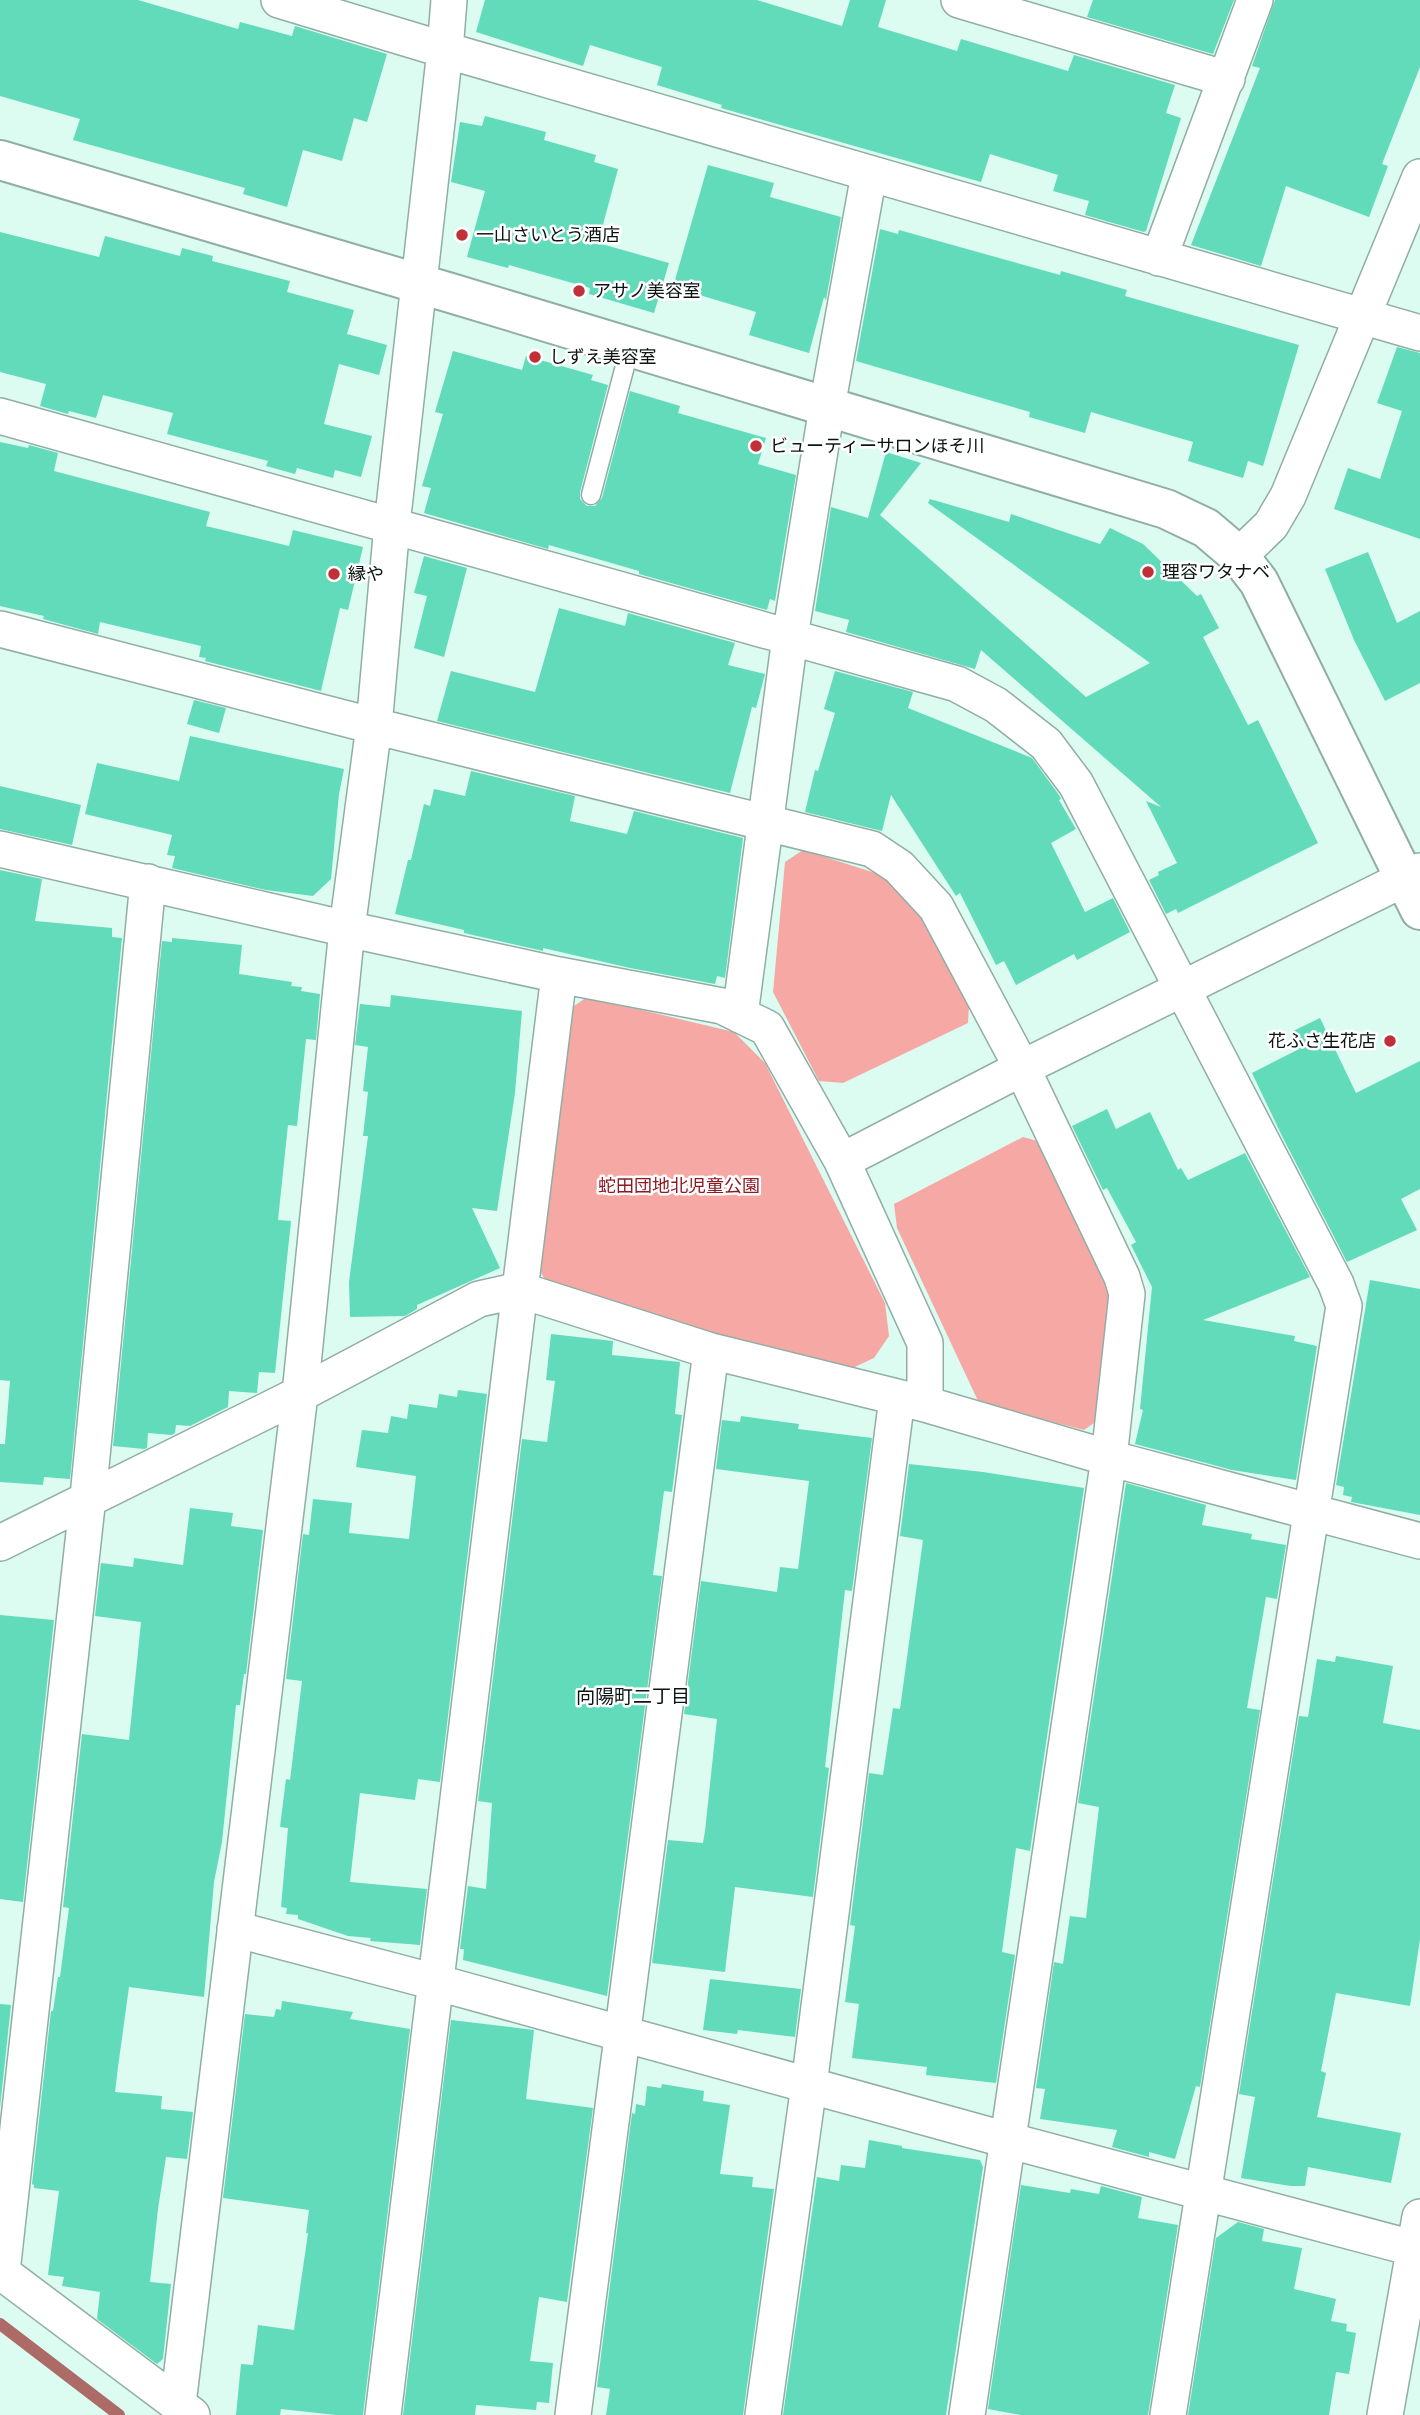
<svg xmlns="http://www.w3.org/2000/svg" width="1420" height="2415" font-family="Commissioner,'Noto Sans JP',sans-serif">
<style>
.green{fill:#f6a9a4}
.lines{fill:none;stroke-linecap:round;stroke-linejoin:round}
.stream{stroke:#ac6b67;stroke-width:12}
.building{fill:#62dbbb}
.lane-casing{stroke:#91aea4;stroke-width:21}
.street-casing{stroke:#91aea4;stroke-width:38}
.secondary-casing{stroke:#91aea4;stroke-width:42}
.lane{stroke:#fff;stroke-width:18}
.street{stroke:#fff;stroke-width:35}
.secondary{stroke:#fff;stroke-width:38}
.poi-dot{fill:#c03037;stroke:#fff;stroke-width:2.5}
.labels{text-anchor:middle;stroke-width:5;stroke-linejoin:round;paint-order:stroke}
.poi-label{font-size:18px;fill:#0a1411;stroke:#fff;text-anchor:start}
.park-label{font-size:18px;fill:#8d1a23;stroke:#fff}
.neighbourhood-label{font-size:19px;fill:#0a1411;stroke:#fff}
</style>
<rect width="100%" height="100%" fill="#dcfbf1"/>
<!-- green -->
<path class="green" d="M803,850L888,877L918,910L969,1006L968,1023L843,1083L819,1081L773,992L785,862Z
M587,997L734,1032L765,1063L885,1303L889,1336L874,1358L846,1371L550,1287L537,1267L567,1011Z
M1023,1137L1038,1141L1113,1301L1097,1421L1084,1430L979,1403L897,1228L894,1204Z"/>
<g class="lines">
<!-- stream -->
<path class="stream" d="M0,2324L119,2415"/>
</g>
<!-- building -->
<path class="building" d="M0,0H138L238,29L240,22L292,36L295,26L387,54L367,122L354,118L342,161L303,150L287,207L243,194L245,188L73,140L80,119L0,96Z
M485,0H757L842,26L850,0H886L878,27L957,51L961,39L1068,71L1074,55L1175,85L1166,113L1181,118L1146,231L1144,232L1085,215L1089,201L1053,191L1058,175L990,154L981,182L721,108L722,105L657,85L662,67L590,45L583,66L476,32Z
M1093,0H1234L1213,54L1087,17Z
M1275,0H1420V67L1382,164L1388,166L1369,217L1286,186L1261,266L1191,245L1260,68L1252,66Z
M485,116L546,132L544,140L596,155L594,162L618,169L598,243L669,263L654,313L589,294L590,288L509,265L508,268L467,257L485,191L451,182L460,122L482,126Z
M708,165L774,183L770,197L841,217L826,300L824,297L809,353L749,335L756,312L673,287Z
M880,229L898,234L899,230L1060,275L1061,271L1127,290L1125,296L1299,345L1263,466L1248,461L1243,478L1188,461L1193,442L1091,412L1085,433L1029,417L1030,412L856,361Z
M0,232L99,257L105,236L180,256L182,248L213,256L212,261L290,281L287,292L354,310L347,334L387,345L379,375L339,364L324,424L372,436L361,477L335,470L333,478L297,468L295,474L266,466L268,461L167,434L173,413L103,395L96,418L69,411L68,414L40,406L46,384L0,372Z
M1397,347L1420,353V539L1334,509L1348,468L1380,479L1402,411L1377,403Z
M453,351L522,370L526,356L593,375L591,380L608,385L580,492V499L587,506H595L602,498L630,391L680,406L678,413L766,438L758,464L796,475L775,601L770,599L767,610L639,574V571L549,545L548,549L424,513L431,488L422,486L443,414L435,412Z
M0,442L28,448L29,445L58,453L54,471L210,512L206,526L289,546L293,530L363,547L348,610L340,608L321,691L205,661L206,658L199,657L201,646L100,622L98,634L43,619L44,616L0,606Z
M886,452L921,463L880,515L1086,697L1150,663L928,503L930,499L1009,522L1011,514L1100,544L1110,528L1143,544L1197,596L1201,594L1219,628L1203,637L1248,725L1258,720L1318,843L1178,913L1176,909L1166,914L1149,880L1159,875L1158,872L1177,863L1146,801L1161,807L981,650L975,669L846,632L849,620L815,611L831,507L868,518Z
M1368,552L1397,623L1420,611V683L1385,701L1354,640L1325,569Z
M424,556L467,568L444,657L414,648L427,596L414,593Z
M559,608L625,626L628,613L735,643L728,665L765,674L756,708L752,707L730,793L437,721L451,671L535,692Z
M835,671L913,692L908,708L1032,758L1059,795L1061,799L1059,800L1076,829L1051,843L1085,912L1113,898L1130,932L1077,960L1074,954L1016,985L1004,961L996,965L960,893L956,896L891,795L882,831L805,812L815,770L818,771L835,713L824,709Z
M194,700L226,708L219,733L187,724Z
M190,736L344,769L339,794L331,879L313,896L266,890L172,868L175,856L167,855L172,835L85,814L97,763L179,781Z
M471,771L575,796L570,821L627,834L634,811L743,838L725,978L717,976L715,984L630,968L543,948V951L464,933V930L395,914L408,860H411L424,804L430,806L434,789L465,796Z
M0,786L81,805L72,845L0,829Z
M0,870L42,879L35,921L112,928V937L122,938L70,1479L44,1477L43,1485L0,1482V1444H5L10,1381L0,1380Z
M172,938L242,945L239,974L292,982L291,986L302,987L301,991L320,994L316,1040L306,1039L297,1126L288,1125L278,1220L291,1221L275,1373L259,1372L257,1393L229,1391L228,1407L190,1426L176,1425L175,1433L172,1435L148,1433L147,1448L144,1449L113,1446L162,941L172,942Z
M391,995L522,1011L515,1093L497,1211L472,1208L500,1268L417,1305V1309L405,1316L350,1317L349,1282L368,1136H363L368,1092L363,1091L368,1047L355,1045L360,1004L390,1007Z
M1320,1018L1356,1093L1420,1061V1189L1401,1199L1417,1230L1347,1262L1282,1136L1252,1073L1299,1049L1291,1032Z
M1107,1109L1116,1129L1150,1112L1178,1170L1181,1168L1188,1180L1245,1153L1310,1277L1203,1320L1295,1336L1294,1341L1317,1346L1296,1480L1232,1470L1135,1444L1143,1410L1140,1409L1152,1287L1131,1245L1136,1242L1107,1188L1103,1190L1072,1126Z
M1370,1280L1420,1289V1515L1351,1502L1352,1497L1343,1495L1344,1487L1336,1485Z
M551,1334L613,1341L612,1355L680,1362L675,1414L682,1415L672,1492L664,1491L653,1575L662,1576L607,1996L463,1960L464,1949H460L468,1886L486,1889L492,1803L478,1801L522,1439L547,1442L555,1381L546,1380Z
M458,1390L487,1394L440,1782L418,1779L415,1800L360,1793L350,1882L427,1889L420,1945L370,1941L371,1938L348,1936L298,1919V1915L286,1914L287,1908L281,1907L288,1828L280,1827L286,1779L290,1780L302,1681L286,1679L303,1534L309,1535L313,1499L352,1503L349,1533L409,1539L416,1476L356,1467L362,1430L388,1433L391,1416L407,1419L409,1404L437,1408L439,1394L457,1397Z
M741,1416L799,1424L798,1429L872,1438L852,1591L845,1590L825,1767L829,1768L813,1897L735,1887L725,1972L652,1963L668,1840L703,1843L705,1831L717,1719L684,1714L701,1581L777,1592L780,1567L798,1569L809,1481L716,1469L722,1420L740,1422Z
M909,1464L983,1472L1084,1488L1030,1851L1016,1848L1002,1952L1015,1955L996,2083L926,2075L927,2067L852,2058L859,2004L845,2002L855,1926L850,1925L869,1773L883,1775L893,1708L900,1709L923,1540L900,1536Z
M1126,1483L1206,1505L1202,1525L1252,1534L1251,1539L1286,1545L1277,1599L1266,1597L1247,1708L1260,1710L1200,2087L1196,2086L1175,2159L1149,2152V2157L1112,2147L1117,2130L1040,2119L1045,2089L1036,2088L1054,1962L1063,1964L1070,1916L1086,1918L1099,1807L1078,1803Z
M190,1508L233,1513L231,1526L263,1530L246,1674H244L240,1705H236L222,1842L214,1882L204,1997L129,1987L118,2067L115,2092L162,2096L161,2109L193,2112L187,2159L166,2157L158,2209L150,2282L171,2284L163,2359L157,2364L97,2319L100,2292L62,2286L64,2277L48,2275L59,2191L34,2188V2185L32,2184L51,2011H53L58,1977H60L69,1908L63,1907L82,1734L129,1740L141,1622L95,1616L101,1563L133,1567L134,1558L183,1565Z
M0,1615L54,1620L23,1902L0,1899Z
M1336,1656L1393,1666L1383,1723L1420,1730V1939L1410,2006L1336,1993L1321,2071L1326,2073L1317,2117L1401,2133L1391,2183L1308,2167L1305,2186H1291L1241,2178L1255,2097L1239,2094L1299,1716L1308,1717L1317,1659L1335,1662Z
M710,1979L801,1989L795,2037L738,2030L737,2034L703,2030Z
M282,2001L353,2012L350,2019L410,2029L363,2415H336L281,2409L280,2415H236L241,2364L253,2365L258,2325L294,2330L308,2233H306L309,2210L223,2198L245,2014L274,2017L276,2009L281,2010Z
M0,2004L11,2005L0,2108Z
M451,2020L534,2030L526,2099L593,2108L567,2302L539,2297L530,2361L553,2363L549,2403L537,2402L536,2410L476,2405L475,2415H403Z
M662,2084L704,2091L703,2101L730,2105L720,2174L753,2177L752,2187L774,2189L743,2415H606L610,2389L597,2387L632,2113L635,2114L636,2104L645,2106L647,2086L661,2088Z
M869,2140L902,2146V2148L980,2160L983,2167L946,2415H783L817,2177L839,2181L841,2165L865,2168Z
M1021,2185L1070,2193L1071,2189L1099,2194L1101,2186L1142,2197L1138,2218L1178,2225L1148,2415H1021L988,2409Z
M1238,2222L1264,2229L1262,2241L1302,2248L1294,2289L1336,2299L1331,2321L1347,2324L1346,2331L1356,2333L1349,2374L1336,2372L1329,2415H1188L1216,2238Z"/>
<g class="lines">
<!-- lane casing -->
<g class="lane-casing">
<path id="lane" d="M591,495L630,347"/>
</g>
<!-- street casing -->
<g class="street-casing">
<path id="street" d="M279,0L445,50L1420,333
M959,0L1227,79
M1159,258L1255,0
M0,416L957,684L996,705L1046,744L1076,784L1336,1284L1344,1306L1168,2415
M1239,556L1271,525L1288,496L1420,177
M0,629L374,726L872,849L899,867L936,907L1022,1068L1122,1277L1127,1294L1109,1458L967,2415
M0,849L347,929L559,975L722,1006L767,1028L842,1161L925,1343V1404L1109,1458L1420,1541
M740,1015L790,637L827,407L869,174
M842,1161L1022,1068L1420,871
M0,1543L300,1394L479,1299L520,1290L559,975
M235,1929L435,1982L1007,2140L1420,2250
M0,2271L192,2415
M2,2272L88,1497L148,882
M178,2404L300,1394L347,929L374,726L392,525L445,50L449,0
M383,2415L520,1290L711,1351L925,1404
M573,2415L711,1351
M763,2415L809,2085L897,1398
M1385,2415L1420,2217"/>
</g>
<!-- secondary casing -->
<g class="secondary-casing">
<path id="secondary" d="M0,160L454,294L1166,509L1206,528L1239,556L1259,582L1420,910"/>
</g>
<!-- lane -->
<use href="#lane" class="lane"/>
<!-- street -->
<use href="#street" class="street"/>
<!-- secondary -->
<use href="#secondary" class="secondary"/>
</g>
<!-- markers -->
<g class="poi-dot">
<circle cx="462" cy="235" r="7"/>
<circle cx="579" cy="291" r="7"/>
<circle cx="535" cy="357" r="7"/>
<circle cx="756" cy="446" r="7"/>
<circle cx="1148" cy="572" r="7"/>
<circle cx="334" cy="574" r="7"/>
<circle cx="1390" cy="1041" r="7"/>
</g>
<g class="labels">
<!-- poi labels -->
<g class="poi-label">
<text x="476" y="241">一山さいとう酒店</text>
<text x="593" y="297">アサノ美容室</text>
<text x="549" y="363">しずえ美容室</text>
<text x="770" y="452">ビューティーサロンほそ川</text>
<text x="1162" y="578">理容ワタナベ</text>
<text x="348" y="580">縁や</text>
<text x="1376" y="1047" text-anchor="end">花ふさ生花店</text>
</g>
<!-- park labels -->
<g class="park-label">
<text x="679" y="1192">蛇田団地北児童公園</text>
</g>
<!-- neighbourhood labels -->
<g class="neighbourhood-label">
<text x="633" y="1703">向陽町二丁目</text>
</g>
</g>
</svg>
